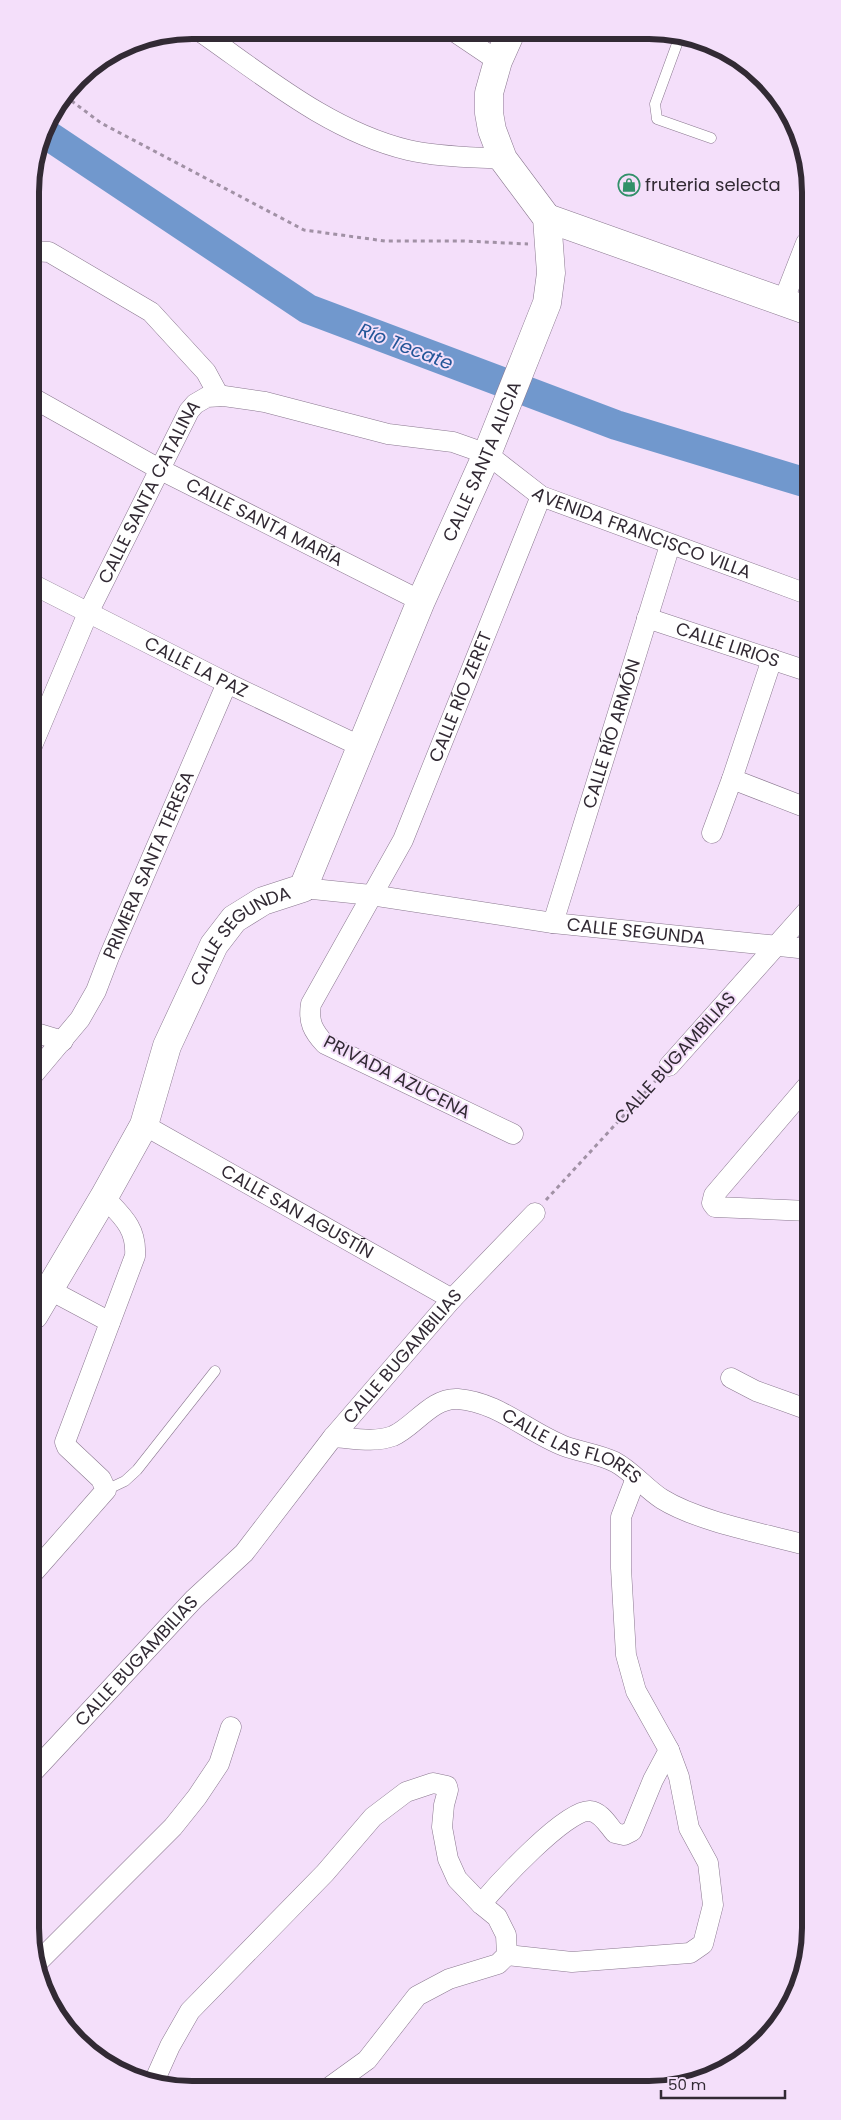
<svg xmlns="http://www.w3.org/2000/svg" width="841" height="2120" font-family="Poppins,sans-serif">
<style>
.lines{fill:none;stroke-linecap:round;stroke-linejoin:round}
.river{stroke:#7198cd;stroke-width:30}
.lane-casing{stroke:#8a788f;stroke-width:11}
.street-casing{stroke:#8a788f;stroke-width:21}
.secondary-casing{stroke:#8a788f;stroke-width:29}
.path{stroke:#a191a5;stroke-width:3;stroke-dasharray:4 4;stroke-linecap:butt}
.lane{stroke:#fff;stroke-width:10}
.street{stroke:#fff;stroke-width:20}
.secondary{stroke:#fff;stroke-width:28}
.labels{text-anchor:middle;stroke-width:4;stroke-linejoin:round;paint-order:stroke}
.poi-label{font-size:18px;fill:#322a34;stroke:#f4dffa;text-anchor:start}
.street-label{font-size:18px;fill:#322a34;stroke:#f4dffa}
.water-label{font-size:19px;font-style:italic;fill:#235698;stroke:#f4dffa}
.rim{fill:none;stroke:#322a34;stroke-width:6}
</style>
<rect width="100%" height="100%" fill="#f4dffa"/>
<g class="lines">
<!-- river -->
<path class="river" d="M43,132L308,309L616,425L807,483"/>
<!-- lane casing -->
<g class="lane-casing">
<path id="lane" d="M681,33L655,104L657,119L711,138
M106,1490L125,1481L137,1470L215,1371"/>
</g>
<!-- street casing -->
<g class="street-casing">
<g id="street">
<path d="M198,30C263,75 329,131 408,150C438,157 472,157 503,159"/>
<path d="M455,32L498,61"/>
<path d="M31,251L49,252L151,312L206,372L219,396"/>
<path d="M783,302L806,243"/>
<path id="s1" d="M31,397L161,470L421,601"/>
<path id="s2" d="M32,584L227,683L362,747"/>
<path id="s3" d="M647,618L807,671"/>
<path id="s4" d="M32,746L88,613L189,411L195,404L207,397L224,396L265,402L388,434L453,442L487,454L541,496L807,594"/>
<path d="M732,779L807,808"/>
<path d="M712,833L732,779L772,659"/>
<path id="s5" d="M303,888L371,895L553,923L808,949"/>
<path id="s6" d="M553,923L670,545"/>
<path d="M33,1032L63,1041"/>
<path d="M669,1066L808,910"/>
<path id="s7" d="M33,1075L80,1019L96,991L109,957L227,683"/>
<path d="M808,1085L714,1195L712,1203L715,1207L809,1211"/>
<path id="s8" d="M144,1125L452,1299"/>
<path id="s9" d="M513,1134L325,1044C313,1031 308,1022 311,1004L403,840L541,496"/>
<path d="M48,1289L110,1322"/>
<path d="M731,1378L756,1391L809,1410"/>
<path id="s10" d="M333,1437C352,1438 374,1443 393,1436C414,1427 432,1397 458,1399C498,1402 528,1432 564,1446C580,1452 599,1454 615,1462C632,1471 646,1489 662,1499C699,1522 766,1534 810,1546"/>
<path d="M34,1572L106,1490L101,1479L67,1447L65,1442L135,1256C137,1228 122,1216 104,1197"/>
<path id="s11" d="M35,1770L194,1599L244,1553L333,1437L452,1299L535,1213"/>
<path d="M481,1904C497,1885 567,1808 590,1811C601,1812 608,1825 615,1833L624,1835L632,1831L653,1780L669,1750L636,1691L626,1655L621,1568V1517L636,1478"/>
<path d="M507,1955L572,1962L690,1953L703,1944L713,1905L708,1863L689,1828L679,1777L669,1750"/>
<path d="M35,1965L173,1827L197,1797L219,1764L231,1727"/>
<path d="M153,2084L170,2046L190,2011L325,1873L373,1817L406,1792L433,1783L447,1786L448,1790L444,1805L442,1827L448,1859L457,1879L481,1904L497,1917L506,1935L507,1955L498,1964L449,1979L417,1996L367,2060L331,2086"/>
</g>
</g>
<!-- secondary casing -->
<g class="secondary-casing">
<g id="secondary">
<path d="M547,218L806,310"/>
<path id="s12" d="M34,1315L104,1197L144,1125L167,1046L214,945L234,919L263,901L303,888L421,601L487,454L547,303L551,273L547,218L503,159L492,130L489,113V93L498,61L511,32"/>
</g>
</g>
<!-- path -->
<path class="path" d="M65,96L101,123L304,230L385,241H464L528,244
M546,1200L659,1077"/>
<!-- lane -->
<use href="#lane" class="lane"/>
<!-- street -->
<use href="#street" class="street"/>
<!-- secondary -->
<use href="#secondary" class="secondary"/>
</g>
<!-- icons -->
<defs>
<g id="shop-ring" transform="scale(1.125)"><circle r="9.5" fill="#f4dffa" stroke="#319069" stroke-width="1.5"/><path d="M-5-2.5h2.3a2.7 3.5 0 0 1 5.4 0H5L5.5 6h-11ZM-1.5-2.5h3a1.5 2.3 0 0 0-3 0Z" fill="#319069"/></g>
</defs>
<g fill-rule="evenodd">
<use href="#shop-ring" x="629" y="185"/>
</g>
<g class="labels">
<!-- poi labels -->
<g class="poi-label">
<text x="645" y="191">fruteria selecta</text>
</g>
<!-- street labels -->
<g class="street-label">
<text dy="6" stroke="none"><textPath href="#s12" startOffset="985">CALLE SANTA ALICIA</textPath></text>
<text dy="6" stroke="none"><textPath href="#s4" startOffset="280">CALLE SANTA CATALINA</textPath></text>
<text dy="6" stroke="none"><textPath href="#s1" startOffset="265">CALLE SANTA MARÍA</textPath></text>
<text dy="6" stroke="none"><textPath href="#s4" startOffset="856">AVENIDA FRANCISCO VILLA</textPath></text>
<text dy="6" stroke="none"><textPath href="#s3" startOffset="85">CALLE LIRIOS</textPath></text>
<text dy="6" stroke="none"><textPath href="#s2" startOffset="184">CALLE LA PAZ</textPath></text>
<text dy="6" stroke="none"><textPath href="#s9" startOffset="595">CALLE RÍO ZERET</textPath></text>
<text dy="6" stroke="none"><textPath href="#s6" startOffset="198">CALLE RÍO ARMÓN</textPath></text>
<text dy="6" stroke="none"><textPath href="#s7" startOffset="242">PRIMERA SANTA TERESA</textPath></text>
<text dy="6" stroke="none"><textPath href="#s5" startOffset="336">CALLE SEGUNDA</textPath></text>
<text dy="6" stroke="none"><textPath href="#s12" startOffset="439">CALLE SEGUNDA</textPath></text>
<text transform="translate(675 1058) rotate(-48)" y="6">CALLE BUGAMBILIAS</text>
<text transform="translate(397 1077) rotate(27)" y="6">PRIVADA AZUCENA</text>
<text dy="6" stroke="none"><textPath href="#s8" startOffset="176">CALLE SAN AGUSTÍN</textPath></text>
<text dy="6" stroke="none"><textPath href="#s11" startOffset="554">CALLE BUGAMBILIAS</textPath></text>
<text dy="6" stroke="none"><textPath href="#s10" startOffset="261">CALLE LAS FLORES</textPath></text>
<text dy="6" stroke="none"><textPath href="#s11" startOffset="149">CALLE BUGAMBILIAS</textPath></text>
</g>
<!-- water labels -->
<g class="water-label">
<text transform="translate(406 346) rotate(21)" y="7">Río Tecate</text>
</g>
</g>
<!-- crop -->
<path d="M0 0H841V2120H0ZM192 39H649A153 153 0 0 1 802 192V1928A153 153 0 0 1 649 2081H192A153 153 0 0 1 39 1928V192A153 153 0 0 1 192 39Z" fill="#f4dffa" fill-rule="evenodd"/>
<path class="rim" d="M192 39H649A153 153 0 0 1 802 192V1928A153 153 0 0 1 649 2081H192A153 153 0 0 1 39 1928V192A153 153 0 0 1 192 39Z"/>
<!-- scale -->
<path d="M661 2090v8h124v-8" fill="none" stroke="#322a34" stroke-width="2.5"/>
<text x="668" y="2090" font-size="15" fill="#322a34" stroke="#f4dffa" stroke-width="4" paint-order="stroke">50 m</text>
</svg>
